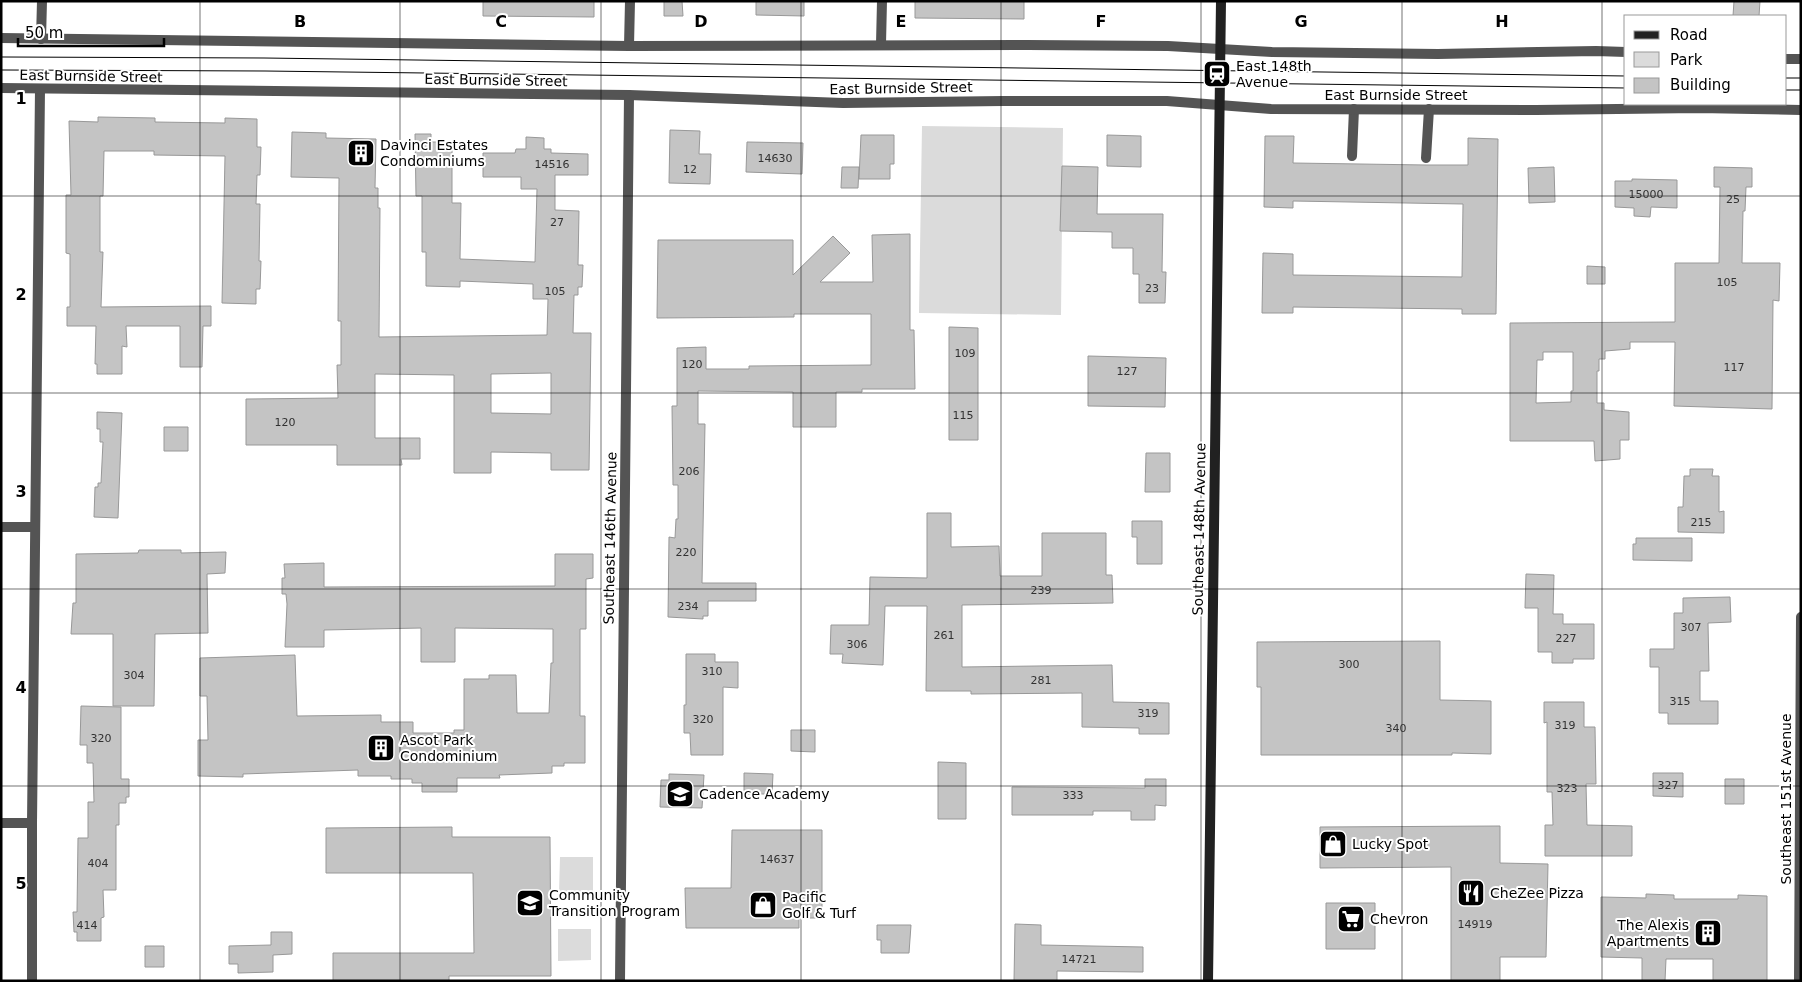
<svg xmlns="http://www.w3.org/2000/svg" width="1802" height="982" font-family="'DejaVu Sans',sans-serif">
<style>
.green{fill:#dbdbdb}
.building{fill:#c4c4c4;stroke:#989898;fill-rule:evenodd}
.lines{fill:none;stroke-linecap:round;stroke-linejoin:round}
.minor{stroke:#545454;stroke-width:10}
.tertiary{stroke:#545454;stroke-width:10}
.secondary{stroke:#212121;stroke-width:10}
.tram{stroke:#000;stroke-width:1}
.grid{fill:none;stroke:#000;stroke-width:1;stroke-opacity:0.55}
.labels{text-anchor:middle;stroke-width:4;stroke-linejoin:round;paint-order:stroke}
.number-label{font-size:11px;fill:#313131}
.poi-label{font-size:14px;fill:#000;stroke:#fff;text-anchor:start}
.street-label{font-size:14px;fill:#000;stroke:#fff}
.grid-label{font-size:16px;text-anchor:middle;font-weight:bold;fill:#000;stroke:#fff;stroke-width:4;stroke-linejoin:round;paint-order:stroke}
</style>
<rect width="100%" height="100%" fill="#fff"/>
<!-- green -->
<path class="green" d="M922,126L1063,128L1061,315L919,313Z
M560,857H593V893H559Z
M558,929H591V960L558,961Z"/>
<!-- building -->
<path class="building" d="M483,1H594V17L483,16Z
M664,1H682L683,16H664Z
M756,1H804V16L756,15Z
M915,1H1024V19L915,18Z
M1734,1H1760L1759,16H1733Z
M98,117L155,118V122L225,123V118L257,119V147H261L260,175H257L256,204H260L259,261H261L260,289H256V304L222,303L225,156L154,155V151H104L103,196H100V252H103L101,307L211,306V326H203L202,367H180V326H126L127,347L122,346V374H97V364H95L96,326H67V307H70V254L66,253V195H71L69,121L98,122Z
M670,130L700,131L699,154H711L710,184L669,183Z
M292,132L326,133V138L376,139L375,188H378V208H380L379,337L547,335L548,299H533V284L460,281V287L426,286V252H422V196H416L415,134H431V142H442V145H452V203H461L460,259L535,262L537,189H521V177H483V153H515L516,149H526V137L544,138V149H551V153L588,154V175H555V210L579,211L578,265H583L582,287H578V295H574L573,333H591L589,470H551V453L491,452V473H454V375L375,374V438H420V459H401L402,465H337V445H246V399L338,398L337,365H341V321H338L339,178L291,177ZM551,373V414L491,413V374Z
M861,135H894V164H890V179H859Z
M1107,135L1141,136V167L1107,166Z
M1265,136H1294L1293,163L1426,165H1468V138L1498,139L1496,314H1462V309L1293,307V313H1262L1263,253L1293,254V275L1462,277L1463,204L1293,201V208L1264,207Z
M747,142L803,143L802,174L746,172Z
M1062,166L1098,167L1097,214H1163L1162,272H1166L1165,303H1139V274H1133V248H1112V232L1060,231Z
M842,167H859L858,188H841Z
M1554,167L1555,202L1529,203L1528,168Z
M1714,167L1752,168V187H1746L1745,211H1743L1742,263H1780L1779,301L1773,300L1772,409L1674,406L1675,342H1630V349L1605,351V359H1599V371H1597V403H1604V410L1629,412V440H1620V459L1595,461L1594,441H1510V323L1675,322V263H1719L1720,187H1714ZM1543,352H1573V391H1571V402L1536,403L1537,360H1543Z
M1632,179L1677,180V208L1651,207L1650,217L1634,216V208L1615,207V181H1632Z
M910,234V330H914L915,389H862V392H836V427H793V392L698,391V424H705L702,583H756V601H708V616H703V619L668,617L669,537L675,538L676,519H678V485H673L672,406H677V348L706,347V369H749V366L871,365V314H794V317L657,318L658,240H793V275L833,236L850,253L820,282H873L872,235Z
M1587,266L1605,267V284H1587Z
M949,327L978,328V440H949Z
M1088,356L1166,358L1165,407L1088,406Z
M97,412L122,413L118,518L94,517L95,487H98V483H101L103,442H100V429H97Z
M164,427H188V451H164Z
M1146,453H1170V492H1145Z
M1690,469H1713L1712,476H1719V512L1724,511V533L1678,532V507H1683L1684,476H1690Z
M927,513H951V547L999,546L1000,576H1042V533H1106V575H1112L1113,603L962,605V667L1112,665L1113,702L1169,703V734H1139V728L1082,727V693L971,694V691H926L927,606H885L883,665L842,663L843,654H830L831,625H869L870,577L927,578Z
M1132,521H1162V564H1137V537H1132Z
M1636,538H1692V561L1633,560V544H1636Z
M139,550H181V553L226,552L225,573L207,574L208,633L155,634L154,706H113V634H71L73,603H76V554L138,553Z
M555,554H593V578L586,579V629H580V716H585V763H564V766H552V773L499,775L500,778H457V792H422V783H412V779H391V776H358V770L243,774V777L198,776V740H208L207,696H200V658L295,655L297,716L381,715V722H413V733H454V730H464V679H489V675H516L517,713H549L551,663H553V629L455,628V662H421V628L324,630V647H285L287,604L286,594H282V578H285L284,564L324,563V587L555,586Z
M1526,574L1554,575L1553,614H1563V624H1594V659H1573V663H1552V652H1538V608H1525Z
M1730,597L1731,622L1708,623L1709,671H1700V701H1718V724H1668V713H1659V667H1650V649H1674V613H1683V598Z
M1440,641V700L1491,701V754L1452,753V755H1261V687H1257V642Z
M686,654H715V662H738V688L723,687V755H691L690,733H684V705H686Z
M1544,702H1584V727H1595L1596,784H1586L1587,825L1632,826V856H1545V825H1553L1552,792H1547V722L1544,723Z
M81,706L121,707V779H129V797H126V803H119V825H116V890H103L104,917L101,918V941H77V932H74L73,912H77L78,838H88V802H94L93,763H87V745H80Z
M791,730H815V752L791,751Z
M938,762L966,763V819H938Z
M744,773L773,774L772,794H744Z
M1653,773H1683V797L1653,796Z
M669,774L704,775L702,808L660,807L661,780H669Z
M1145,779H1166V806L1155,805V820H1131V811H1093V815H1012V787L1145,788Z
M1725,779H1744V804H1725Z
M1500,826V863L1548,864L1546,957H1500V981H1451V867L1320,868V827Z
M452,827V837H550L551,976H449V981H333V953H474L473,873H326V828Z
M732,830H822V918H799V928H686L685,888H731Z
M1646,894L1674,895V899H1738V895L1767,896V981H1713V959H1666L1665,981H1642V958L1601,957V897L1646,898Z
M1326,903H1375V949H1326Z
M1015,924L1041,925V945L1143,947V972L1057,971V981H1014Z
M877,925H911L909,953H881V940H877Z
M271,932H292V954L273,955V972L238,973V964H229V946L271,945Z
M145,946H164V967H145Z"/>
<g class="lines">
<!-- minor -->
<path class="minor" d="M41,39L42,1
M881,44L882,1
M629,46L630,1
M1352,156L1354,109
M1426,158L1429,109
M1,527H35
M1,823H32
M32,981V823L40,89
M620,981L629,95
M1799,981L1801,617"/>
<!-- tertiary -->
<path class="tertiary" d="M1,38L629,46L1028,45L1168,46L1272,52L1438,54L1596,51L1626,52
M1786,59H1801
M1,88L629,95L843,103L1003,101H1167L1271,109L1536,110L1699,108L1801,110"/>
<!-- secondary -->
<path class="secondary" d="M1208,981L1221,1"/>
<!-- tram -->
<path class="tram" d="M1,57L264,58L1626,76
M1,70L265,71L1626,88
M1786,78H1801
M1786,90H1801"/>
</g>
<!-- grid -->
<path class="grid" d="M200,1V981M400,1V981M601,1V981M801,1V981M1001,1V981M1201,1V981M1402,1V981M1602,1V981M1,196H1801M1,393H1801M1,589H1801M1,786H1801"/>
<!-- icons -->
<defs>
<g id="station-square" transform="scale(1.4375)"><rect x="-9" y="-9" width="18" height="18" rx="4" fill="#000" stroke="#fff"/><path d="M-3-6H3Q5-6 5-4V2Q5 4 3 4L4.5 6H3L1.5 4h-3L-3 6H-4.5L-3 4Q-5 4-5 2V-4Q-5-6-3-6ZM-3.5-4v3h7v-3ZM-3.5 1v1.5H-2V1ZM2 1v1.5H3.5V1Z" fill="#fff"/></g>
<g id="building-square" transform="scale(1.4375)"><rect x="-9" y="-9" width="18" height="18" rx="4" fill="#000" stroke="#fff"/><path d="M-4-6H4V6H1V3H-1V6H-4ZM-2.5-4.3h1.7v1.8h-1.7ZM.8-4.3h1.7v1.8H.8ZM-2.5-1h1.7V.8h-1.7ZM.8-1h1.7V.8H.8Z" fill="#fff"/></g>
<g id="school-square" transform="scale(1.4375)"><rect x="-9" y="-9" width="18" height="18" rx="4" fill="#000" stroke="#fff"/><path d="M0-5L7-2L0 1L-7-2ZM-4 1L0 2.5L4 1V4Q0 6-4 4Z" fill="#fff"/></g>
<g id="shop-square" transform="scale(1.4375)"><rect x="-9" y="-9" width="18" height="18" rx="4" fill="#000" stroke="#fff"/><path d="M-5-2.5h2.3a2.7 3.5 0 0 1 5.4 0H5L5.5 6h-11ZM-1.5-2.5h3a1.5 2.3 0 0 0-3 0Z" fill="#fff"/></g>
<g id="restaurant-square" transform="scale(1.4375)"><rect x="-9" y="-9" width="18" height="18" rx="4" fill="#000" stroke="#fff"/><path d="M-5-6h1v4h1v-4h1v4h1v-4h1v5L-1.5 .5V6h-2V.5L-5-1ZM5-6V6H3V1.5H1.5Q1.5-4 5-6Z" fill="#fff"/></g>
<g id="supermarket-square" transform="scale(1.4375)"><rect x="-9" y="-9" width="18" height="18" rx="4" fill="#000" stroke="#fff"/><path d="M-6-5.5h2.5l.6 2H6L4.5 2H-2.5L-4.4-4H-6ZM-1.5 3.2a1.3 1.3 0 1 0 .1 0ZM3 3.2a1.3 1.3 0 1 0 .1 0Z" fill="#fff"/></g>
</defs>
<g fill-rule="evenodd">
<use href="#station-square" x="1217" y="74"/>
<use href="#building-square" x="361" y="153"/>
<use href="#building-square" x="381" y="748"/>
<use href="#school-square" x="680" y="794"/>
<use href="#shop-square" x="1333" y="844"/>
<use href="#restaurant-square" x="1471" y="893"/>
<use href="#school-square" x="530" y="903"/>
<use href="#shop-square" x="763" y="905"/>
<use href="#supermarket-square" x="1351" y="919"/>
<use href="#building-square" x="1708" y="933"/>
</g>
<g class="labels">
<!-- number labels -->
<g class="number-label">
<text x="775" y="162">14630</text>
<text x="552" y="168">14516</text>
<text x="690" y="173">12</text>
<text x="1646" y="198">15000</text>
<text x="1733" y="203">25</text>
<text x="557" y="226">27</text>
<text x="1727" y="286">105</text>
<text x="1152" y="292">23</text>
<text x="555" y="295">105</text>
<text x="965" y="357">109</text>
<text x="692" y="368">120</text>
<text x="1734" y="371">117</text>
<text x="1127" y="375">127</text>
<text x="963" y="419">115</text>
<text x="285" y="426">120</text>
<text x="689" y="475">206</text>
<text x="1701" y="526">215</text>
<text x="686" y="556">220</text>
<text x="1041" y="594">239</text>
<text x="688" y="610">234</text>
<text x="1691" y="631">307</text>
<text x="944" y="639">261</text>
<text x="1566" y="642">227</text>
<text x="857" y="648">306</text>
<text x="1349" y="668">300</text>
<text x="712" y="675">310</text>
<text x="134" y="679">304</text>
<text x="1041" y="684">281</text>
<text x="1680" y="705">315</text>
<text x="1148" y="717">319</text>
<text x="703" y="723">320</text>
<text x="1565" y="729">319</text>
<text x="1396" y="732">340</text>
<text x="101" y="742">320</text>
<text x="1668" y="789">327</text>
<text x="1567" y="792">323</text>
<text x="1073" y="799">333</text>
<text x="777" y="863">14637</text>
<text x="98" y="867">404</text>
<text x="1475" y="928">14919</text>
<text x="87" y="929">414</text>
<text x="1079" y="963">14721</text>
</g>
<!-- poi labels -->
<g class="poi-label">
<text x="1236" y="71">East 148th<tspan x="1236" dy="16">Avenue</tspan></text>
<text x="380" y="150">Davinci Estates<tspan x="380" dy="16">Condominiums</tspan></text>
<text x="400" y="745">Ascot Park<tspan x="400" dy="16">Condominium</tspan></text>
<text x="699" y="799">Cadence Academy</text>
<text x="1352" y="849">Lucky Spot</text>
<text x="1490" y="898">CheZee Pizza</text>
<text x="549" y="900">Community<tspan x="549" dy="16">Transition Program</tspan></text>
<text x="782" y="902">Pacific<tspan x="782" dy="16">Golf &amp; Turf</tspan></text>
<text x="1370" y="924">Chevron</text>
<text x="1689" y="930" text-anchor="end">The Alexis<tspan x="1689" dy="16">Apartments</tspan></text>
</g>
<!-- street labels -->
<g class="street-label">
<text transform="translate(91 76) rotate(1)" y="5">East Burnside Street</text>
<text transform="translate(496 80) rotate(1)" y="5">East Burnside Street</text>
<text transform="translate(901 88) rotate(-1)" y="5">East Burnside Street</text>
<text x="1396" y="100">East Burnside Street</text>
<text transform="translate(1199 529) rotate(-89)" y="5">Southeast 148th Avenue</text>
<text transform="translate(610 538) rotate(-89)" y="5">Southeast 146th Avenue</text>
<text transform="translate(1786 799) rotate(-90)" y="5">Southeast 151st Avenue</text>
</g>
</g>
<g class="grid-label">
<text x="300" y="27">B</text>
<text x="501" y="27">C</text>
<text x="701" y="27">D</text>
<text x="901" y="27">E</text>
<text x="1101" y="27">F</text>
<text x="1301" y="27">G</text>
<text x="1502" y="27">H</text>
<text x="21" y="104">1</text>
<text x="21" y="300">2</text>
<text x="21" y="497">3</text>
<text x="21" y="693">4</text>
<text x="21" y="889">5</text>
</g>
<!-- border -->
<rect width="1802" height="982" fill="none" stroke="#000000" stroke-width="5"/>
<!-- legend -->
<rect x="1624" y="15" width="162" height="90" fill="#ffffff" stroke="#999999"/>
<rect x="1634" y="31" width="25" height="8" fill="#212121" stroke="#999999"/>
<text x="1670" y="40" font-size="15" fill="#000000">Road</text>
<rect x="1634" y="52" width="25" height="15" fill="#dbdbdb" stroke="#999999"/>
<text x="1670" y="65" font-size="15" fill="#000000">Park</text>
<rect x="1634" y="78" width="25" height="15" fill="#c4c4c4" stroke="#999999"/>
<text x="1670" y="90" font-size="15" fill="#000000">Building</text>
<!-- scale -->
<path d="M18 38v8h146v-8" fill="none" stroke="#000000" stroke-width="2.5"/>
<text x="25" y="38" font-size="15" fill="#000000" stroke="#ffffff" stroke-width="4" paint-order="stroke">50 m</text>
</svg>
